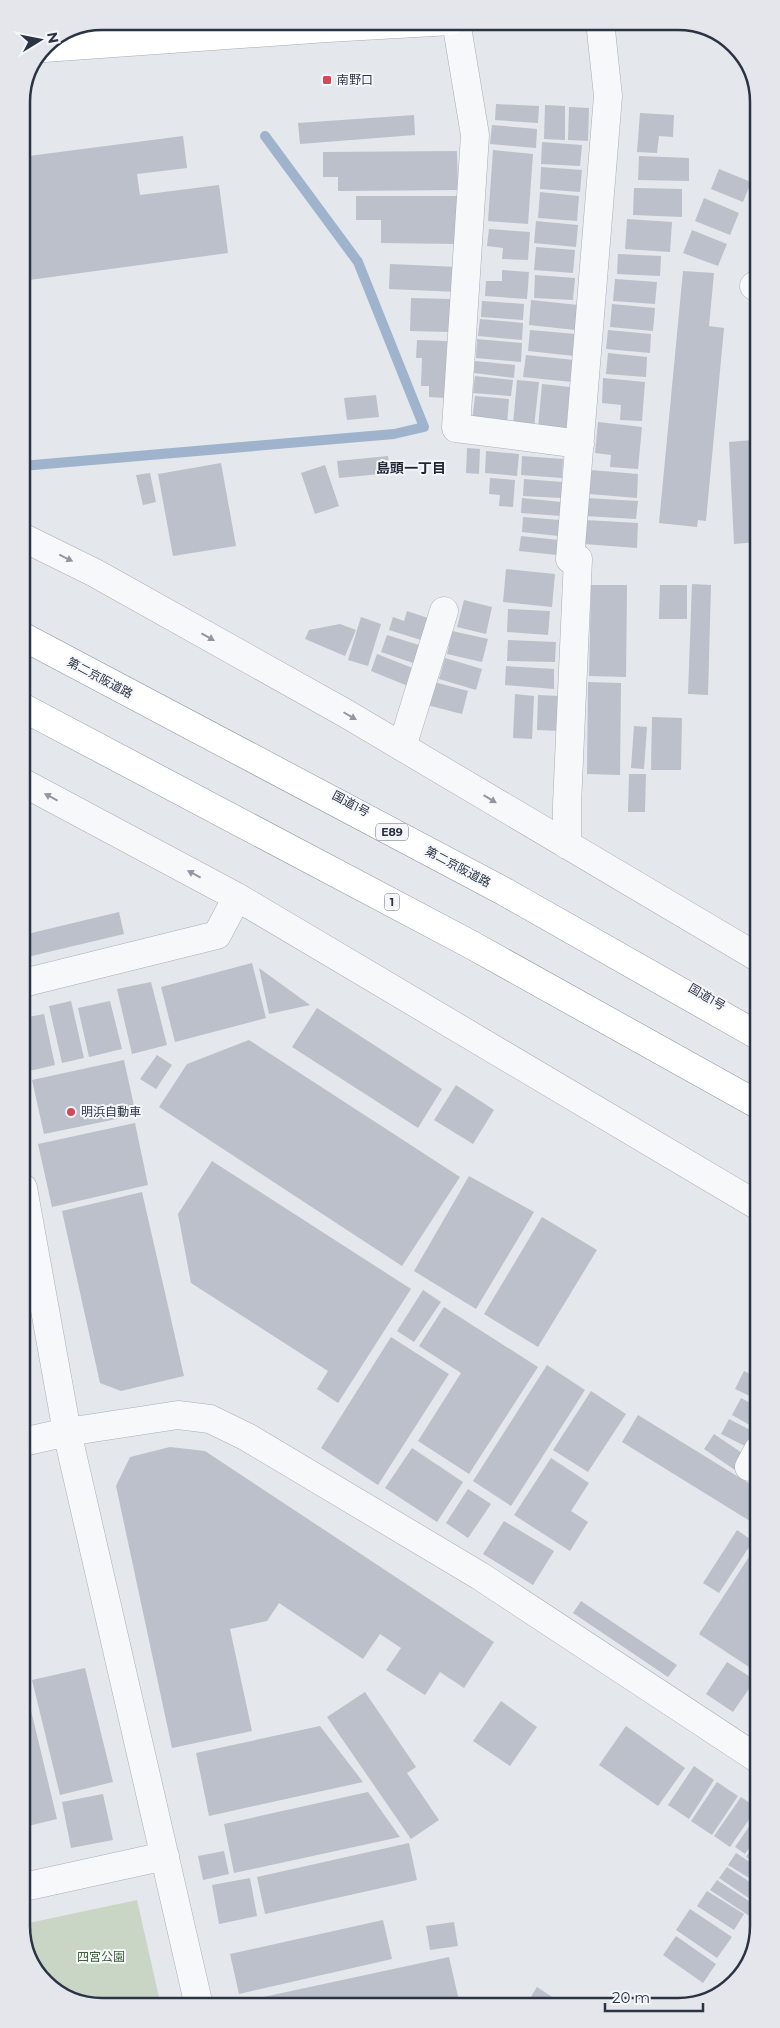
<svg xmlns="http://www.w3.org/2000/svg" width="780" height="2028" font-family="Montserrat,'Noto Sans JP',sans-serif">
<style>
.green{fill:#c9d6c5}
.lines{fill:none;stroke-linecap:round;stroke-linejoin:round}
.stream{stroke:#9fb4cc;stroke-width:10}
.building{fill:#bbc0ca}
.minor-casing{stroke:#a9aeb7;stroke-width:29}
.major-casing{stroke:#a3abb8;stroke-width:29}
.highway-casing{stroke:#8b94a3;stroke-width:29}
.minor{stroke:#f7f8fa;stroke-width:28}
.major{stroke:#fff;stroke-width:28}
.highway{stroke:#fff;stroke-width:28}
.oneway{fill:#9196a0}
.poi-dot{fill:#d1495b;stroke:#f4f6f9;stroke-width:2}
.labels{text-anchor:middle;stroke-width:4;stroke-linejoin:round;paint-order:stroke}
.shield{fill:#f4f6f9;stroke:#676e7b;stroke-width:1}
.shield-label{font-size:11px;font-weight:bold;fill:#2b3445}
.poi-label{font-size:12px;fill:#2b3445;stroke:#f4f6f9;text-anchor:start}
.street-label{font-size:12px;fill:#2b3445;stroke:#f4f6f9}
.park-label{font-size:12px;fill:#3f6138;stroke:#f4f6f9}
.neighbourhood-label{font-size:14px;font-weight:bold;fill:#1d2536;stroke:#f4f6f9}
.rim{fill:none;stroke:#2b3445;stroke-width:2.5}
</style>
<rect width="100%" height="100%" fill="#e4e7ec"/>
<!-- green -->
<path class="green" d="M137,1900L161,2006L96,2007L53,1990L24,1947V1924Z"/>
<g class="lines">
<!-- stream -->
<path class="stream" d="M22,466L394,434L424,427L358,262L265,136"/>
</g>
<!-- building -->
<path class="building" d="M496,104L539,106L538,123L495,120Z
M545,105L565,106V140L544,139Z
M569,107L589,108L588,141L568,140Z
M640,113L674,115L673,137L659,136L657,153L637,152Z
M414,115L415,135L300,144L298,123Z
M492,125L537,129L536,148L490,144Z
M183,136L187,168L137,174L140,195L219,185L228,253L22,281L21,157Z
M542,142L582,145L580,166L541,164Z
M493,150L533,154L528,224L488,221Z
M457,151L458,190L338,191V177H323V152Z
M639,156L689,158V181L638,180Z
M541,167L582,170L580,192L540,189Z
M719,169L751,182L743,202L711,189Z
M634,188L682,189V217L633,215Z
M540,192L579,196L577,221L538,218Z
M356,196H457L456,244L381,243V220H356Z
M704,198L739,213L730,235L695,221Z
M627,219L672,222L670,252L625,249Z
M536,221L578,225L576,247L534,243Z
M489,229L530,232L528,260L502,259L503,248L487,246Z
M692,230L727,244L718,266L683,253Z
M536,247L575,250L573,273L534,270Z
M618,254L661,256L660,276L617,274Z
M390,264L459,267L458,292L389,289Z
M502,270L529,272L527,299L485,296L486,281H502Z
M683,271L714,273L709,326L724,328L706,521L698,520L697,527L659,523Z
M535,275L575,278L573,300L534,298Z
M615,279L657,282L655,304L613,301Z
M411,298L451,299L450,332L410,331Z
M531,300L578,305L575,330L529,325Z
M482,301L524,304L523,320L481,317Z
M612,304L655,308L653,331L610,327Z
M751,314H756V355L753,356Z
M480,319L523,323L522,340L478,336Z
M530,330L576,334L574,356L528,351Z
M608,330L651,334L650,353L606,349Z
M477,339L522,343L521,362L476,358Z
M417,340L447,341L445,398L429,397V386H421L422,358H416Z
M608,353L647,357L646,377L606,374Z
M526,355L574,360L572,382L523,377Z
M475,361L515,365L514,378L474,373Z
M752,364H756V413H752Z
M475,376L513,380L511,396L473,393Z
M603,378L645,382L642,421L620,420L621,405L602,403Z
M517,380L539,382L534,427L513,425Z
M542,384L570,387L566,431L538,428Z
M376,395L379,417L347,420L344,398Z
M475,396L509,399L507,425L472,422Z
M598,422L642,427L638,469L610,467L611,455L595,453Z
M753,440L757,542L734,544L729,442Z
M467,448L480,449L479,474L466,473Z
M486,451L519,454L517,476L485,473Z
M388,456L390,473L339,478L337,461Z
M522,456L563,459L562,478L521,475Z
M221,463L236,546L173,556L158,474Z
M325,465L339,506L315,514L301,473Z
M591,470L638,474L637,498L589,494Z
M150,473L156,502L143,505L136,475Z
M490,478L515,480L513,507L499,506L500,495L489,494Z
M524,479L562,482L561,498L523,496Z
M522,498L561,502L560,516L521,513Z
M586,498L638,501L636,519L585,516Z
M523,517L560,520L558,536L522,532Z
M585,520L638,523L637,548L584,544Z
M521,536L559,540L557,555L519,551Z
M506,569L555,574L552,607L503,602Z
M692,584L711,585L708,695L688,694Z
M591,585H627L626,677L589,676Z
M660,585H687V619H659Z
M464,600L492,607L486,634L457,627Z
M508,609L550,611L548,635L507,632Z
M407,611L431,619L424,641L389,630L393,617L404,621Z
M361,617L381,624L368,666L348,660Z
M340,624L356,630L345,656L305,639L309,630Z
M452,631L488,639L482,662L447,654Z
M387,635L422,646L416,664L381,652Z
M508,640L556,642L555,662L507,661Z
M377,654L415,669L408,686L371,671Z
M445,658L482,669L476,690L439,679Z
M506,666L554,669V689L505,685Z
M434,682L468,691L462,714L427,705Z
M588,682L621,683L620,775L587,774Z
M515,694L534,696L532,739L513,738Z
M538,695L560,696V731L537,730Z
M652,717L682,718L681,770H651Z
M634,726L647,727L644,769L631,768Z
M629,774H646L645,812H628Z
M119,912L124,934L23,958V935Z
M252,963L266,1018L175,1042L161,987Z
M259,968L310,1005L269,1014Z
M151,982L167,1045L132,1054L117,989Z
M71,1001L84,1058L62,1063L49,1006Z
M110,1001L122,1049L89,1057L78,1008Z
M317,1008L442,1089L418,1128L292,1047Z
M44,1014L55,1065L29,1071L23,1044V1018Z
M249,1040L460,1177L402,1266L159,1107L187,1064Z
M157,1055L172,1065L156,1089L140,1079Z
M124,1060L136,1115L44,1134L32,1080Z
M456,1085L494,1110L473,1144L434,1120Z
M135,1123L148,1185L52,1207L38,1144Z
M212,1161L411,1289L338,1403L317,1389L328,1371L191,1283L178,1214Z
M469,1176L534,1212L476,1309L414,1271Z
M142,1192L184,1376L121,1391L100,1383L62,1211Z
M542,1217L597,1250L538,1347L484,1314Z
M423,1290L441,1302L414,1342L397,1331Z
M444,1307L538,1367L469,1474L418,1441L461,1373L419,1346Z
M391,1337L449,1374L378,1485L321,1448Z
M547,1365L585,1390L511,1506L473,1481Z
M744,1371L758,1378V1400L735,1389Z
M591,1391L626,1414L588,1472L553,1450Z
M741,1398L758,1407V1423L755,1428L732,1415Z
M638,1415L758,1489V1526L622,1442Z
M729,1419L754,1432L747,1447L721,1434Z
M714,1434L745,1455L735,1470L704,1449Z
M170,1447L205,1451L494,1642L464,1688L440,1672L425,1695L386,1670L401,1648L380,1634L363,1659L279,1603L267,1621L230,1629L252,1731L172,1748L116,1486L130,1457Z
M412,1448L463,1482L437,1522L385,1488Z
M551,1458L589,1483L571,1511L588,1522L570,1551L514,1515Z
M468,1489L491,1504L468,1538L446,1523Z
M504,1521L554,1551L533,1585L483,1554Z
M737,1530L753,1541L719,1593L703,1583Z
M758,1543V1667L755,1671L699,1634Z
M581,1601L677,1665L668,1677L573,1613Z
M24,1657L29,1676L24,1678Z
M727,1662L755,1680L733,1712L706,1694Z
M85,1668L113,1782L60,1795L32,1680Z
M24,1681L57,1819L24,1827Z
M365,1692L416,1767L407,1773L439,1820L411,1839L327,1717Z
M501,1701L537,1727L510,1766L473,1741Z
M320,1726L363,1782L209,1816L196,1753Z
M626,1726L685,1768L658,1806L599,1765Z
M694,1766L714,1780L689,1819L668,1805Z
M717,1782L738,1796L712,1835L691,1821Z
M368,1792L400,1837L234,1873L224,1824Z
M103,1794L113,1840L71,1848L62,1802Z
M741,1797L757,1808L730,1847L714,1836Z
M759,1812V1834L745,1854L735,1847Z
M759,1837V1865L746,1857Z
M409,1843L417,1880L265,1914L257,1877Z
M224,1851L229,1874L203,1880L198,1856Z
M736,1853L759,1868V1884L728,1865Z
M727,1867L759,1888V1905L719,1878Z
M250,1878L257,1916L219,1924L212,1885Z
M717,1880L758,1907L751,1917L710,1890Z
M707,1891L744,1914L734,1930L697,1906Z
M690,1909L732,1937L717,1958L676,1930Z
M383,1920L392,1959L239,1994L230,1954Z
M454,1922L458,1946L430,1950L426,1926Z
M676,1936L716,1964L703,1983L663,1955Z
M449,1957L460,2005L255,2006L254,1999Z
M537,1987L564,2005H526Z"/>
<g class="lines">
<!-- minor casing -->
<g class="minor-casing">
<path id="minor" d="M456,21L475,135L456,428L580,444
M754,286H756
M22,537L95,573L345,713L757,957
M570,559L608,96L600,21
M402,747L444,611
M22,782L237,897L758,1206
M567,845V804L578,559
M23,983L217,935L237,897
M23,1188L67,1432L199,2006
M23,1442L67,1432L178,1415L210,1419L247,1437L480,1576L758,1759
M749,1467L758,1450
M24,1887L165,1856"/>
</g>
<!-- major casing -->
<g class="major-casing">
<path id="major" d="M44,48L327,28L451,21"/>
</g>
<!-- highway casing -->
<g class="highway-casing">
<path id="highway" d="M22,636L505,892L757,1035
M22,707L470,944L757,1104"/>
</g>
<!-- minor -->
<use href="#minor" class="minor"/>
<!-- major -->
<use href="#major" class="major"/>
<!-- highway -->
<use href="#highway" class="highway"/>
</g>
<!-- one-way arrows -->
<defs><path id="oneway-solid" d="M-6-.8H1V-3.2L6.5 0L1 3.2V.8H-6Z" transform="scale(1.25)"/></defs>
<g class="oneway">
<use href="#oneway-solid" transform="translate(66 558) rotate(26)"/>
<use href="#oneway-solid" transform="translate(208 637) rotate(29)"/>
<use href="#oneway-solid" transform="translate(350 716) rotate(30)"/>
<use href="#oneway-solid" transform="translate(51 797) rotate(-152)"/>
<use href="#oneway-solid" transform="translate(490 799) rotate(31)"/>
<use href="#oneway-solid" transform="translate(194 874) rotate(-152)"/>
</g>
<!-- markers -->
<g class="poi-dot">
<rect x="322" y="75" width="10" height="10" rx="2.5"/>
<circle cx="71" cy="1112" r="5"/>
</g>
<g class="labels">
<!-- shield labels -->
<g class="shield">
<rect x="376" y="823.5" width="32" height="17" rx="4"/>
<rect x="384.5" y="893.5" width="15" height="17" rx="4"/>
</g>
<g class="shield-label">
<text x="392" y="836">E89</text>
<text x="392" y="906">1</text>
</g>
<!-- poi labels -->
<g class="poi-label">
<text x="337" y="84">南野口</text>
<text x="81" y="1116">明浜自動車</text>
</g>
<!-- street labels -->
<g class="street-label">
<text transform="translate(100 678) rotate(28)" y="4">第二京阪道路</text>
<text transform="translate(351 804) rotate(28)" y="4">国道1号</text>
<text transform="translate(458 867) rotate(28)" y="4">第二京阪道路</text>
<text transform="translate(707 997) rotate(30)" y="4">国道1号</text>
</g>
<!-- park labels -->
<g class="park-label">
<text x="101" y="1961">四宮公園</text>
</g>
<!-- neighbourhood labels -->
<g class="neighbourhood-label">
<text x="411" y="473">島頭一丁目</text>
</g>
</g>
<!-- crop -->
<path d="M0 0H780V2028H0ZM102 30H678A72 72 0 0 1 750 102V1926A72 72 0 0 1 678 1998H102A72 72 0 0 1 30 1926V102A72 72 0 0 1 102 30Z" fill="#e4e6eb" fill-rule="evenodd"/>
<path class="rim" d="M102 30H678A72 72 0 0 1 750 102V1926A72 72 0 0 1 678 1998H102A72 72 0 0 1 30 1926V102A72 72 0 0 1 102 30Z"/>
<!-- north arrow -->
<g transform="translate(40 40) rotate(80)" stroke="#f4f6f9" stroke-width="4" paint-order="stroke">
<path d="M0-4L9 19L0 12L-9 19Z" fill="#2b3445"/>
<text y="-8" font-size="14" font-weight="bold" text-anchor="middle" fill="#2b3445">N</text>
</g>
<!-- scale -->
<path d="M605 2003v8h98v-8" fill="none" stroke="#2b3445" stroke-width="2.5"/>
<text x="612" y="2003" font-size="15" fill="#2b3445" stroke="#f4f6f9" stroke-width="4" paint-order="stroke">20 m</text>
</svg>
